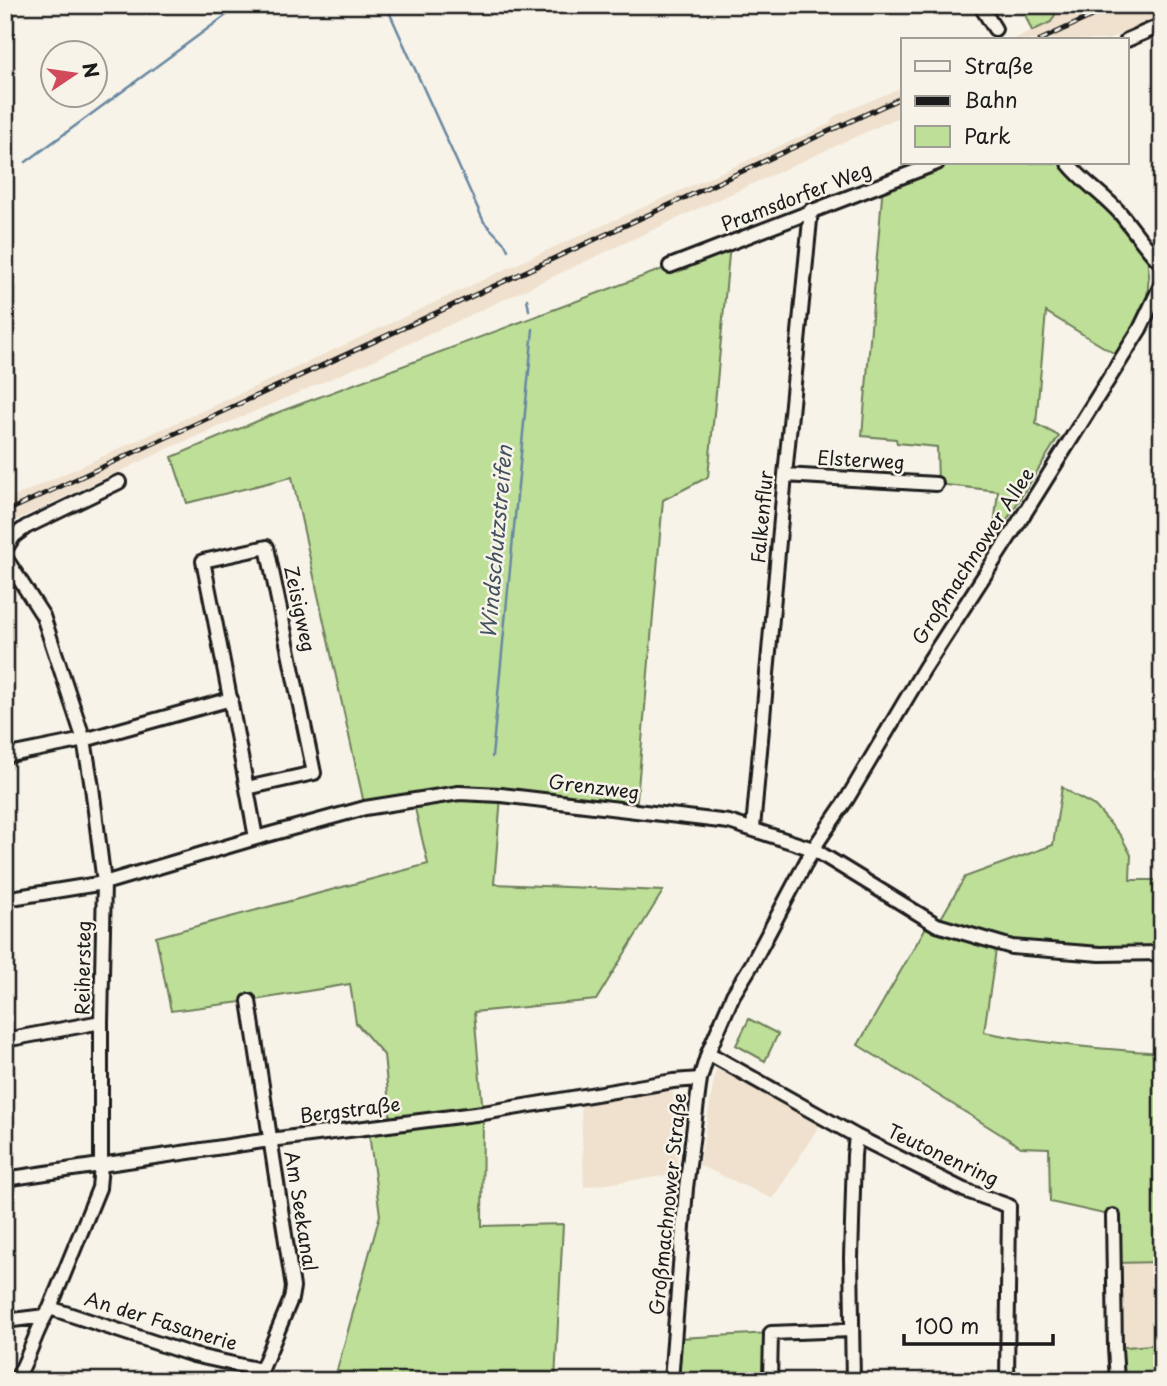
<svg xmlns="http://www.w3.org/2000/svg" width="1167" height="1386" font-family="'Playpen Sans',sans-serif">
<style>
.built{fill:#efe1cd}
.green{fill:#bedf98;stroke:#6d7e5a;stroke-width:2}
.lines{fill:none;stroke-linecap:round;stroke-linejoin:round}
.stream{stroke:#6887a1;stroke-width:2.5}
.minor-casing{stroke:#1c1c1c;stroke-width:18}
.minor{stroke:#f7f3e8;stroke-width:12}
.rail-casing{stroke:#1c1c1c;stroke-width:5}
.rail{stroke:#f7f3e8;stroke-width:2.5;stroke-dasharray:8;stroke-linecap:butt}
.labels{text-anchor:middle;stroke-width:5;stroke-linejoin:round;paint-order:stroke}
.street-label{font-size:19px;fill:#1c1c1c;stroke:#f7f3e8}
.water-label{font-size:21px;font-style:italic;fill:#42525e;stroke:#f7f3e8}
</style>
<rect width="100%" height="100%" fill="#f7f3e8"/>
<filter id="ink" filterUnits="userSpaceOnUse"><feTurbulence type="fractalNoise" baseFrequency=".0143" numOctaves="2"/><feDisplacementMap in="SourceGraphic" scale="14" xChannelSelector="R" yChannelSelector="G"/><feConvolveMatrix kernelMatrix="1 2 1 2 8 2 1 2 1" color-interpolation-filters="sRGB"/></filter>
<g filter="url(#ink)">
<!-- built -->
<path class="built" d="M1067,5H1162V17L1135,27L1108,40H1012L1051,22L1058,9Z
M903,87V115L704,206L374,360L174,446L5,525V501L263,383L530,258L829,124L835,116Z
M716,1069L824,1118L773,1199L699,1165Z
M673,1091L678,1174L584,1187L581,1104Z
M1162,1262V1344L1115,1348L1113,1263Z"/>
<!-- green -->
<path class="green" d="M1021,5H1067L1058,9L1051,22L1032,31Z
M937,163H1068L1102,195L1147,255L1149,275L1147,298L1139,316L1115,354L1046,312L1036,424L1059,436L992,544L998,491L938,484L937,447L897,443L896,439L862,436L883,184Z
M730,244L708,477L663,500L636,811L501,796L494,884L663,891L596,1000L474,1012L483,1113L482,1226L563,1224L555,1381H334L380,1215L368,1126L391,1124L384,1055L356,1023L350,984L249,1001L171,1011L156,937L428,864L413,800L365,808L292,477L187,503L172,457L279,412Z
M1062,787L1074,795L1095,806L1121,836L1131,855L1130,880H1162V953L997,943L984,1032C1043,1044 1101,1049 1162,1053V1262L1113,1263V1216L1050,1202L1049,1148L1021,1147L858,1045L929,922L937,925L965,877L1053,845Z
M749,1019L778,1034L765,1061L736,1045Z
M771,1333L770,1381H673L679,1338Z
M1162,1344V1381H1117L1115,1348Z"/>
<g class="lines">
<!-- stream -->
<path class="stream" d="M386,5L484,222L505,244L508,250
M26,162L240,5
M527,299L529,310
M492,757L533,329"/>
<!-- minor casing -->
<g class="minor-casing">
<path id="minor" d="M980,5L995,29
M1127,40L1162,25
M1068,163C1084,183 1103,194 1120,213C1134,230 1146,249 1162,264
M670,266L937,163
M785,475L936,484
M5,550L14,536L26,527L119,482
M5,557L43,616L84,740L92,787L104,883L101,1022V1165L99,1188L50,1308C35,1330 30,1358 15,1381
M5,756L84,740L231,699
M247,788L314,773L267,547L203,561C222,653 239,745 256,838
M753,828L785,475L811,210
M5,899L104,883L256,838L365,808L459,793L501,795L729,822L813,849L937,925L1012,947L1100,954L1162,953
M249,1001L293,1287L291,1299L257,1381
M5,1040L101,1022
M708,1053L856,1136L964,1190L1009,1206L1007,1381
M5,1179L270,1140L483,1113L673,1081L700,1079
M1113,1216L1115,1348L1117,1381
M50,1308L193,1355L261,1370
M5,1321L45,1316
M671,1381L686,1188L700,1079L708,1053L733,995L752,964L813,849L847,799L924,669L1026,511L1140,329L1162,283
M770,1381L771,1333L851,1330
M853,1381L851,1258L854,1155L856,1136"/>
</g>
<!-- minor -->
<use href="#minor" class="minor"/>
<!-- rail casing -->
<g class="rail-casing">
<path id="rail" d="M1040,40L1116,5
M5,512L903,97"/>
</g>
<!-- rail -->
<use href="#rail" class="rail"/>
</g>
</g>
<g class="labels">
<!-- street labels -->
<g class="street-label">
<text transform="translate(796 197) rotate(-21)" y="7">Pramsdorfer Weg</text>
<text transform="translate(861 460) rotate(3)" y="7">Elsterweg</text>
<text transform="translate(762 517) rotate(-85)" y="7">Falkenflur</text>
<text transform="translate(973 556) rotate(-57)" y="7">Großmachnower Allee</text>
<text transform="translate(300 609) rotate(78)" y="7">Zeisigweg</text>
<text transform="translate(594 787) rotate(7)" y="7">Grenzweg</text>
<text transform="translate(83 968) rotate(-89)" y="7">Reihersteg</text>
<text transform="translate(350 1110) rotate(-7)" y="7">Bergstraße</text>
<text transform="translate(943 1155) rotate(25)" y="7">Teutonenring</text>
<text transform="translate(668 1204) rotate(-84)" y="7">Großmachnower Straße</text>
<text transform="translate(301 1211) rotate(81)" y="7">Am Seekanal</text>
<text transform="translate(161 1321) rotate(17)" y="7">An der Fasanerie</text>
</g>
<!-- water labels -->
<g class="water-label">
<text transform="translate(497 542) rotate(-85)" y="7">Windschutzstreifen</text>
</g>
</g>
<!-- margin -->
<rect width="1167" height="1386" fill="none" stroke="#f7f3e8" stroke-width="28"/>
<rect x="14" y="14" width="1139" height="1358" fill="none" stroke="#1c1c1c" stroke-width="2.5" filter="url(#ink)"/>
<!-- legend -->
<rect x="901" y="38" width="228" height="126" fill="#f7f3e8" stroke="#9f9d96" stroke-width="2"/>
<rect x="915" y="61" width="35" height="10" fill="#f7f3e8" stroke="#9f9d96" stroke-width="2"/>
<text x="964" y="74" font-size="21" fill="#1c1c1c">Straße</text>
<rect x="915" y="96" width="35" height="10" fill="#1c1c1c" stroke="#9f9d96" stroke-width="2"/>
<text x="964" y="108" font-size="21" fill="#1c1c1c">Bahn</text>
<rect x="915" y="126" width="35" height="21" fill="#bedf98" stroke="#9f9d96" stroke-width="2"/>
<text x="964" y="144" font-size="21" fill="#1c1c1c">Park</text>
<!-- north arrow -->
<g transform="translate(74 74) rotate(77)"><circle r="33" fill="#f7f3e8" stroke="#9f9d96" stroke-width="2"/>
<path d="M0-5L12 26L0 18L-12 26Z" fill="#d1495b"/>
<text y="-10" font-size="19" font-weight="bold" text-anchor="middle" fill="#1c1c1c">N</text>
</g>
<!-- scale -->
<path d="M904 1334v10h149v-10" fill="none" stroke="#1c1c1c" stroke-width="3.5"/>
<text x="915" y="1334" font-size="21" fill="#1c1c1c" stroke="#f7f3e8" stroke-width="5" paint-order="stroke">100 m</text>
</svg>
